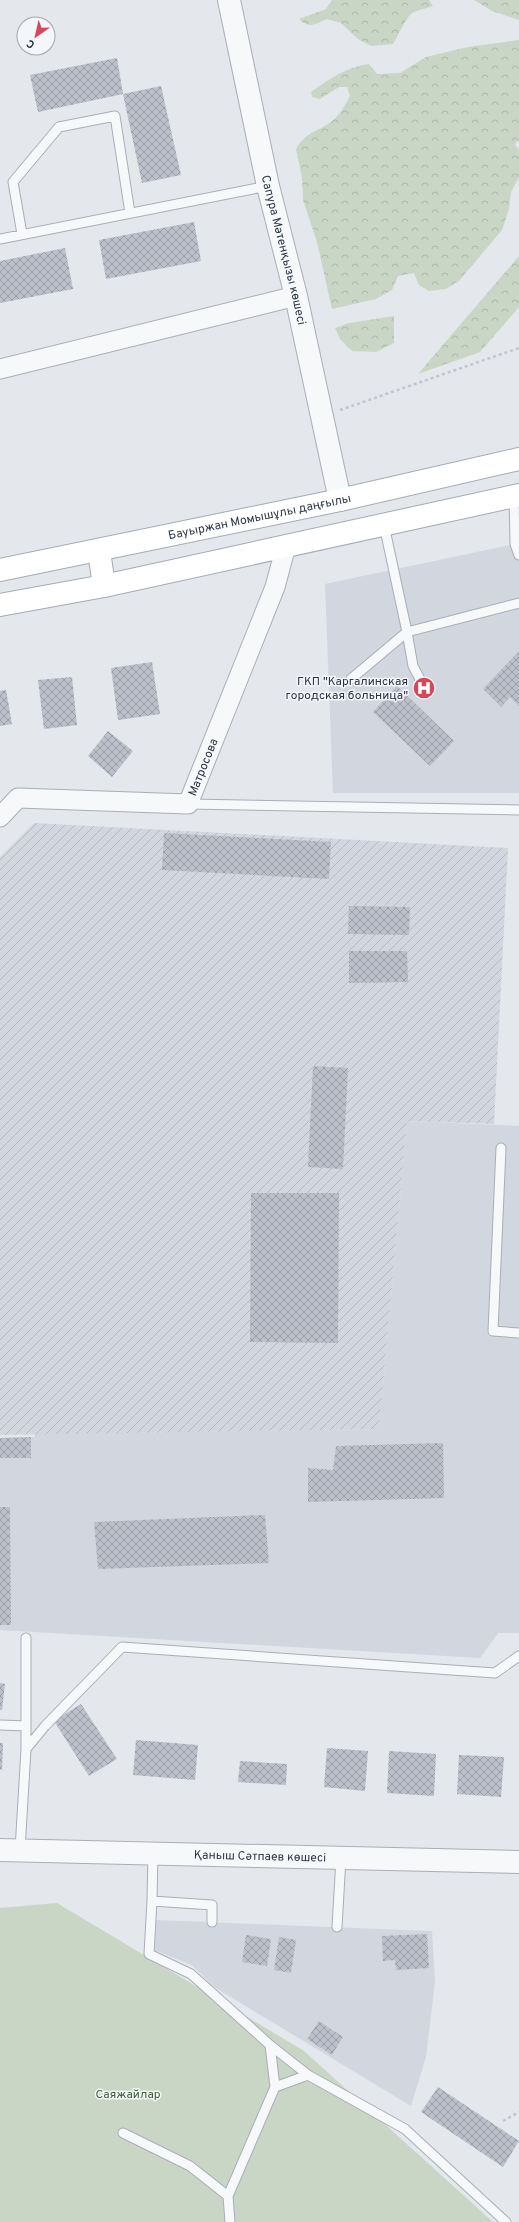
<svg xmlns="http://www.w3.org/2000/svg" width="519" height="2222" font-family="Overpass,sans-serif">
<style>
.built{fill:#d2d6de}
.industrial{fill:url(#industrial-furrows)}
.forest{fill:url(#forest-crowns)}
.garden{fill:#c9d6c5}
.building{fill:url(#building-cross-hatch)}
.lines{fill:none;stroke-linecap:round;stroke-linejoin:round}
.service-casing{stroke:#a9aeb7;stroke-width:11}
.minor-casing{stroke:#a9aeb7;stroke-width:21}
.tertiary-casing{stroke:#a9aeb7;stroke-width:24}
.primary-casing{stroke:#a3abb8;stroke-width:24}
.path{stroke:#c2c5cb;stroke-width:2.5;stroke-dasharray:3 3;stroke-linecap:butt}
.service{stroke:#f7f8fa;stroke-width:9}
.minor{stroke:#f7f8fa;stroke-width:19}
.tertiary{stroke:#f7f8fa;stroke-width:22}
.primary{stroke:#fff;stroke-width:22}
.labels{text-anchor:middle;stroke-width:3;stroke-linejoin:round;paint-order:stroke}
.street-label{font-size:12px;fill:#2b3445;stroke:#f4f6f9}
.poi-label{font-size:12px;fill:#2b3445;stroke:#f4f6f9;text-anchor:end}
.park-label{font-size:12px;fill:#3f6138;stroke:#f4f6f9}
</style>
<defs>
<pattern id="industrial-furrows" width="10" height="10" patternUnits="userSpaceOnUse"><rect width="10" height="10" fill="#d2d6de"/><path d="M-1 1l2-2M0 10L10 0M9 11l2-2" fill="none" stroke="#b4b8c0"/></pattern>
<pattern id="forest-crowns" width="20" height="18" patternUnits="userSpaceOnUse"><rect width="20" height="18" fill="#c9d6c5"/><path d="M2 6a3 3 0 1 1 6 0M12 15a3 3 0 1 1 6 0" fill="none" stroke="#adb8ab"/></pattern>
<pattern id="building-cross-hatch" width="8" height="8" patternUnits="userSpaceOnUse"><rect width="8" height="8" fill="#bbc0ca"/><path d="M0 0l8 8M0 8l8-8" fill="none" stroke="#989da6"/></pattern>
</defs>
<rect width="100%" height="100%" fill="#e4e7ec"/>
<!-- built -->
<path class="built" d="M519,543V793H333L325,584Z
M407,1121L519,1126V1633H498L480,1658L0,1630V1438L35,1437V1434L379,1429Z
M156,1920L432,1931L435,1982L426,2057L411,2106L214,1987L192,1965L154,1950Z"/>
<!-- industrial -->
<path class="industrial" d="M34,823L508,848L494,1124L407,1121L379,1429L0,1435V857Z"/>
<!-- forest -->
<path class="forest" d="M332,0H429L433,6C426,9 420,9 414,12C407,14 398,37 393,44L371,46L358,39L341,23L327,19C316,24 309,29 299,19L326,9Z
M474,0H519V20L492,11Z
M519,40V140L515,144L519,150V177L511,192L509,209L502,230L459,281L446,289L429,291L419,285L414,273L398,276L392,290L376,299L332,309L317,242L303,200L302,178L296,149C306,132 314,133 328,124C339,117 344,107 350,96L347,87H339L320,99L312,97L311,92C329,79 347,67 369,64L377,74L400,73L426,57L468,47Z
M519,256V307L480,352L418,374Z
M394,316V343L376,352L352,351L340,339L335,328L349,323Z"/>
<!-- garden -->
<path class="garden" d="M57,1903L304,2051L493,2222H0V1908Z"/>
<!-- building -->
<path class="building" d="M117,58L123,94L38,112L30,75Z
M161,86L181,175L142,183L123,94Z
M194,222L201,261L106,279L99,240Z
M65,248L73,289L0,303V261Z
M519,651V706L510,697L501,707L483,689Z
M152,662L160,714L118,720L111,668Z
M72,677L77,725L44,729L38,680Z
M397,686L454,741L430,766L373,712Z
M6,690L12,724L0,726V691Z
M108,731L133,751L112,777L88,756Z
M164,833L331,842L329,879L162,870Z
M349,906L410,907L409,935L348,934Z
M349,951H407L408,982L349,983Z
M313,1066L348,1068L343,1169L308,1167Z
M251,1193H339L338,1343L250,1342Z
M31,1437V1458H0V1438Z
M443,1443L444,1498L308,1502V1468L333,1470L336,1446Z
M0,1507H10L11,1625H0Z
M265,1515L269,1563L98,1569L94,1522Z
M0,1683L5,1684L2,1710H0Z
M81,1704L117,1759L89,1776L54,1721Z
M136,1740L198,1745L195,1780L133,1775Z
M0,1743H3L2,1770L0,1769Z
M327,1748L368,1751L365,1791L324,1787Z
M389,1751L436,1754L434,1796L387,1793Z
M459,1755L504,1757L501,1797L457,1794Z
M240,1761L287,1764L286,1785L238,1782Z
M427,1934L429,1968L396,1970L395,1960L383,1961L382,1936Z
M246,1935L271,1939L267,1966L242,1962Z
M279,1937L296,1940L291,1973L274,1970Z
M319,2021L343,2037L332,2055L307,2039Z
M438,2087L519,2141L503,2167L421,2112Z"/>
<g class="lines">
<!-- service casing -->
<g class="service-casing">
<path id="service" d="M22,234L13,182L59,127L115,116L130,213
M0,239L268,186
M514,496L515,544L519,555
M351,679L407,632L384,525
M422,683L413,666L407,632L519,603
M188,804L519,810
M501,1148L493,1331L519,1333
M26,1638V1749
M0,1725L26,1726
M20,1850L26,1749L45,1726L122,1647L495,1673L519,1656
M153,1853L152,1901L212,1905V1922
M152,1901L149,1954L191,1974L270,2045L308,2075L405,2129L506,2222
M337,1927L341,1858
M270,2045L275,2087
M123,2133L190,2166L228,2196
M230,2222L228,2196L275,2087L308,2075"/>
</g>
<!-- minor casing -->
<g class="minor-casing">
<g id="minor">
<path d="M0,369L296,296"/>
<path id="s1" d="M0,817L18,798L188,804L275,587L286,546"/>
</g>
</g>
<!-- tertiary casing -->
<g class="tertiary-casing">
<g id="tertiary">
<path id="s2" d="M229,0L268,186L296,296L340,500"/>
<path id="s3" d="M0,1850L519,1862"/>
</g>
</g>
<!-- primary casing -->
<g class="primary-casing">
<g id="primary">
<path d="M99,551L104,586"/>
<path id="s4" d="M0,570L340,500L519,459"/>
<path d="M0,605L104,586L519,495"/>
</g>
</g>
<!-- path -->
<path class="path" d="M340,410L519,348
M503,2121L519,2112"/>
<!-- service -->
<use href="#service" class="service"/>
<!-- minor -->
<use href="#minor" class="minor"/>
<!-- tertiary -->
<use href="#tertiary" class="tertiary"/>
<!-- primary -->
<use href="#primary" class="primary"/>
</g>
<!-- icons -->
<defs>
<g id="hospital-disc" transform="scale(1.15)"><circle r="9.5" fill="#d1495b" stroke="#f4f6f9"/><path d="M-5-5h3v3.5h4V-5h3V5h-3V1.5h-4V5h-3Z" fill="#fff"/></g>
</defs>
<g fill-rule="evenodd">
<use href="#hospital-disc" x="424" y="688"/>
</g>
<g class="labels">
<!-- street labels -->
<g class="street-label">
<text dy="4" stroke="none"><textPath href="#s2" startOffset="256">Сапура Мәтенқызы көшесі</textPath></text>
<text dy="4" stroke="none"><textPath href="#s4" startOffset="265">Бауыржан Момышұлы даңғылы</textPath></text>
<text dy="4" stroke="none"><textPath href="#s1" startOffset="236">Матросова</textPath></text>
<text dy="4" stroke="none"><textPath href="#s3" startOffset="260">Қаныш Сәтпаев көшесі</textPath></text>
</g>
<!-- poi labels -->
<g class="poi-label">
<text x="408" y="685">ГКП "Каргалинская<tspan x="408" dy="14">городская больница"</tspan></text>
</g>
<!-- park labels -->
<g class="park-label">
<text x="128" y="2098">Саяжайлар</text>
</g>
</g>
<!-- north arrow -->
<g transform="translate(36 36) rotate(214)"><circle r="19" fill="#f4f6f9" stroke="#a4a8b1"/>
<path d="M0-3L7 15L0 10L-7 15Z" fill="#d1495b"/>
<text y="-6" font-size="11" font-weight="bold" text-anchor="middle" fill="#2b3445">С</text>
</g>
</svg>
